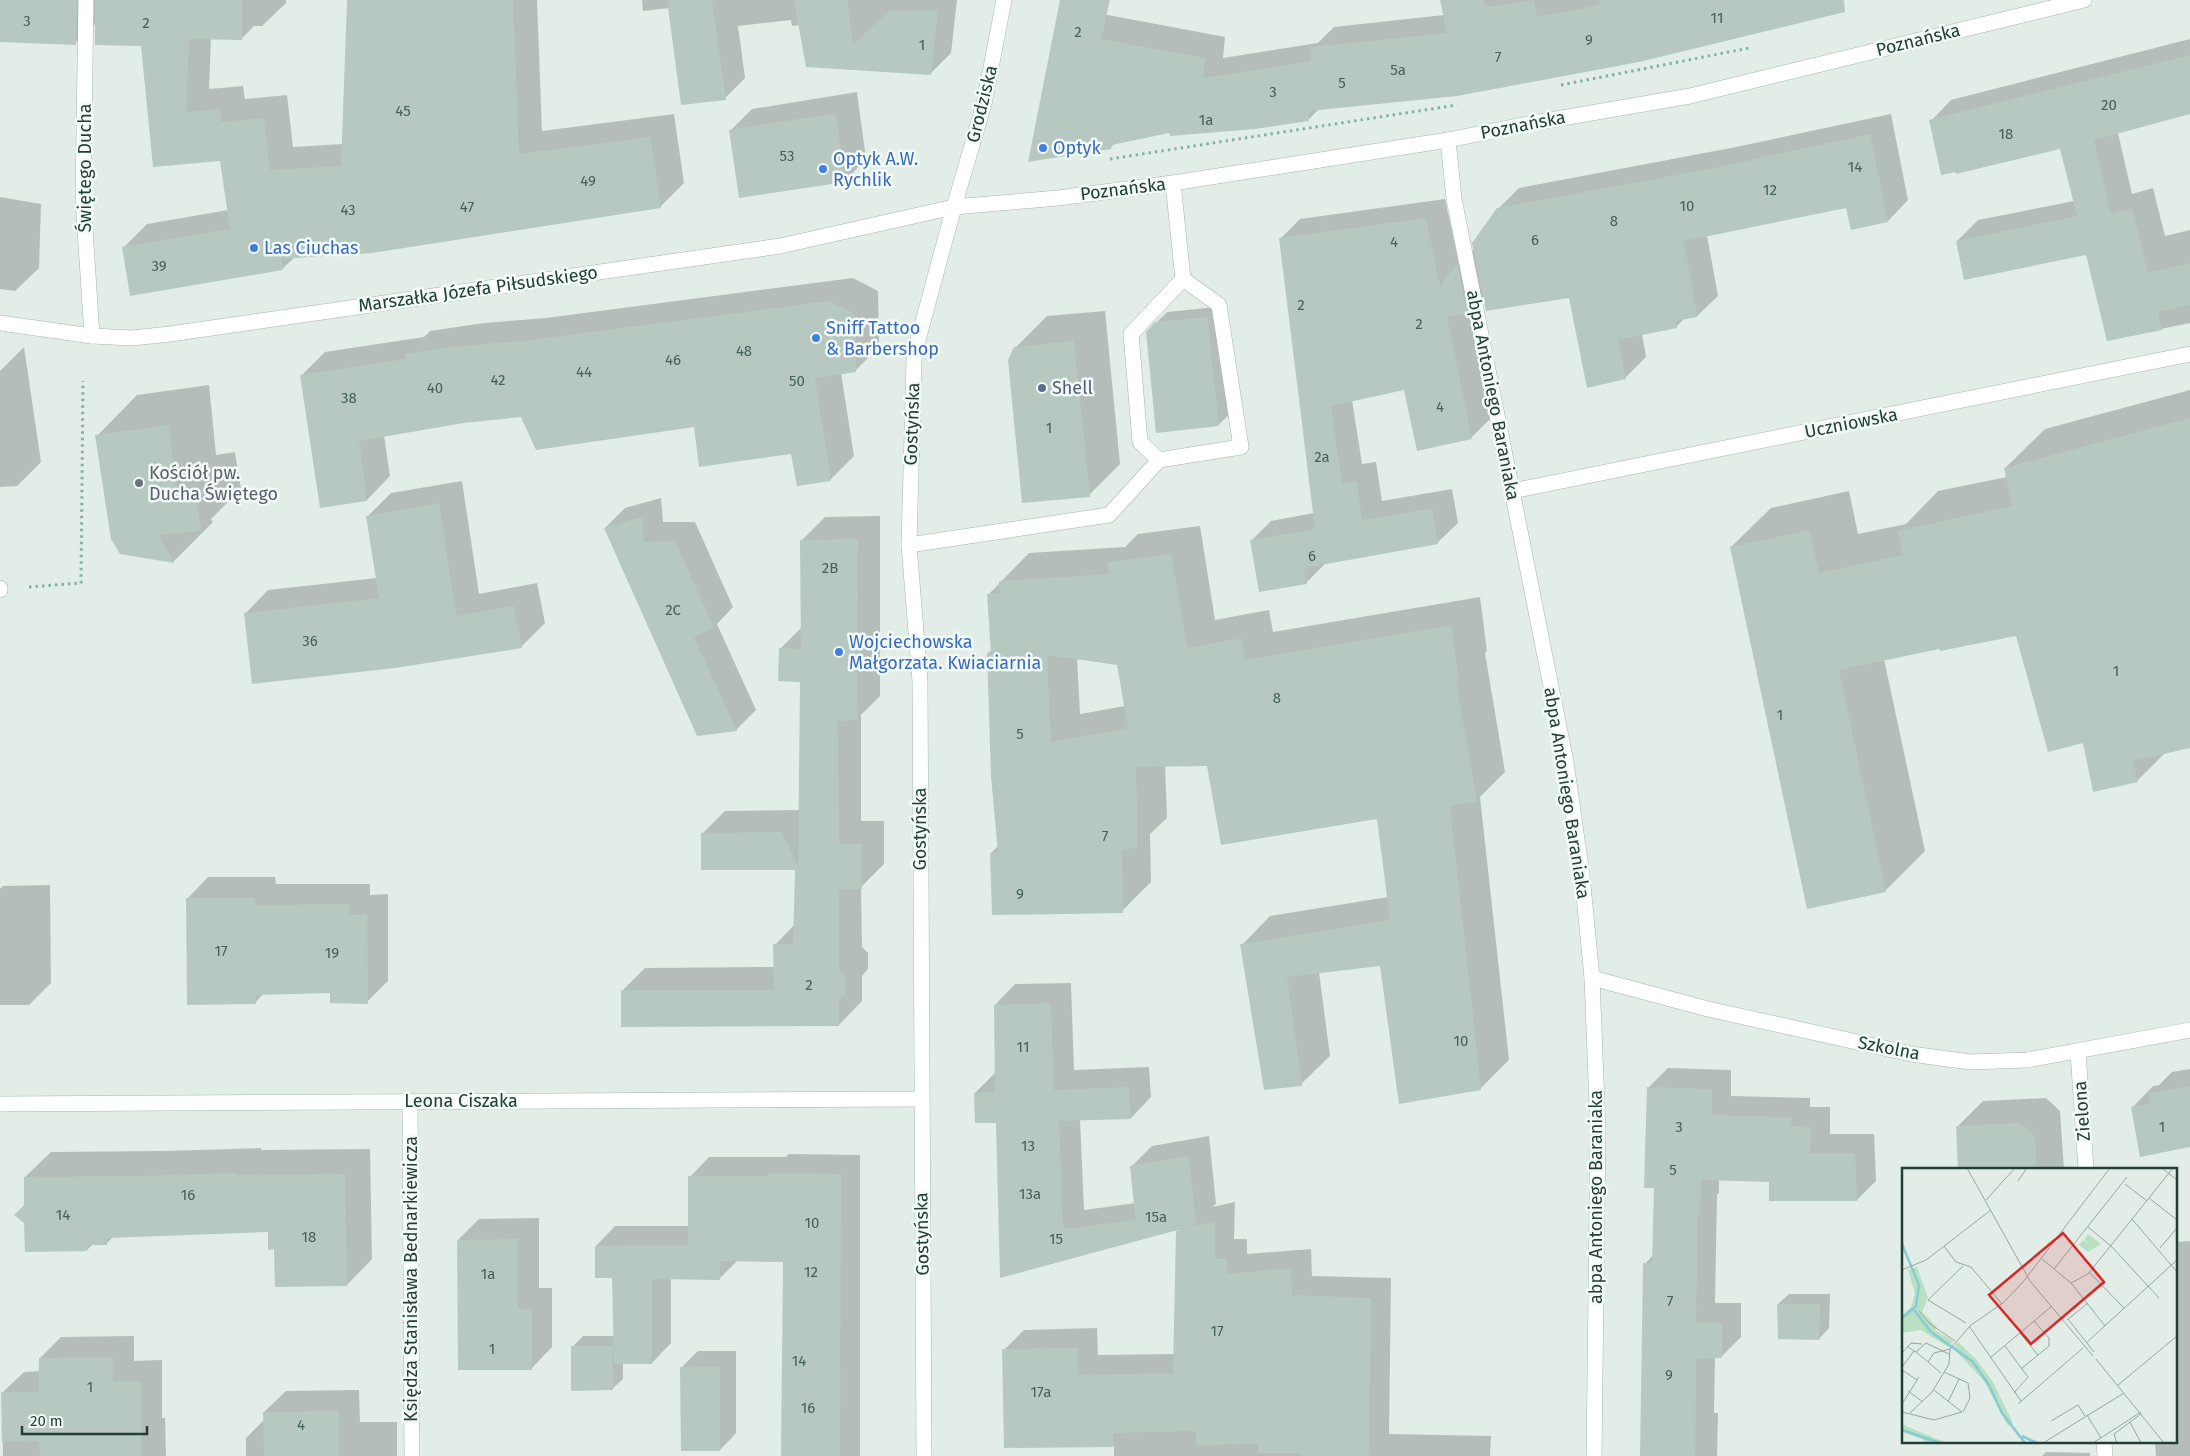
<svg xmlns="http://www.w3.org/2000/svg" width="2190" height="1456" viewBox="0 0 2190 1456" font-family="'Fira Sans',sans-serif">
<rect width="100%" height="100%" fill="#e2ede8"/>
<!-- shadow -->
<g fill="#0003" fill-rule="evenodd">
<polygon points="0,0 286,0 286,3 262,26 254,26 241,39 211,38 209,89 243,86 245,99 287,95 293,147 343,144 348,0 537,0 542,131 674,114 684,183 660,207 295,257 282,269 123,248 147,224 228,210 221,160 154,165 142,45 96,23 75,43 0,41"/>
<polygon points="642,0 957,0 951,53 931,73 800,25 792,26 791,20 738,26 745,78 725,98 670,8 643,11"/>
<polygon points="1441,0 1831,0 1319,109 1308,120 1170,131 1115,143 1111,147 1076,9 1225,37 1223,58 1318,43 1334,27 1444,15"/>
<polygon points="2190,39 2190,113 2118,133 2132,194 2153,188 2165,236 2190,230 2190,323 2108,340 2087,253 1957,241 1978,220 2074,201 2061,147 1931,121 1951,100"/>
<polygon points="857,92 866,159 845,181 731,130 752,109"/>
<polygon points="1891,114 1908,200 1888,221 1847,207 1707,235 1718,296 1697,316 1685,318 1676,327 1642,334 1646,357 1625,378 1570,296 1484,296 1469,311 1491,418 1471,438 1405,389 1352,400 1362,464 1376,462 1382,501 1452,489 1458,523 1438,542 1327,562 1306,583 1251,541 1271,521 1314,513 1281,238 1300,219 1445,199 1459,264 1475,248 1498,209 1519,188 1736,147"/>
<polygon points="0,197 41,204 39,268 15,291 0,289"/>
<polygon points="853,278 878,291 879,347 855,371 841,373 854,456 830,480 792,453 695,426 522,415 464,422 384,435 390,476 367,500 321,507 301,376 325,352 424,337 430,331 484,323 546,318"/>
<polygon points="1217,307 1229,415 1218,425 1147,332 1167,312"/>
<polygon points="1105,311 1120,464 1089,495 1015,348 1047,316"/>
<polygon points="24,347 41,462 17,486 0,487 0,371"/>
<polygon points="209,385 216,455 235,452 241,489 211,519 213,522 173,562 97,436 137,395"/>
<polygon points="2190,390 2190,747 2166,752 2137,781 2084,742 2017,634 1884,659 1925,851 1885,891 1731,547 1771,508 1849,491 1858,534 1906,524 1938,491 2007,477 2005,468 2045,429"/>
<polygon points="462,481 479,594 537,583 545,623 522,646 245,614 268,590 377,578 367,517 391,493"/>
<polygon points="661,498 663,522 695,522 733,607 717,624 756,710 736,730 605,528 625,508"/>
<polygon points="880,516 880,696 861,715 861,821 884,821 884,864 861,887 862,947 868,953 868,969 862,976 862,1001 839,1025 622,991 645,968 775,967 775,945 795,924 796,869 702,834 725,811 800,810 801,681 780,649 802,627 802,540 825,517"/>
<path d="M 1200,526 L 1215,620 L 1269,610 L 1273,632 L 1480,597 L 1487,651 L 1485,653 L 1505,772 L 1480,797 L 1509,1060 L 1480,1089 L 1381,964 L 1319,972 L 1330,1056 L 1301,1084 L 1242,945 L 1270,916 L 1388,897 L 1378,817 L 1208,765 L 1165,765 L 1167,818 L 1150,834 L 1151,882 L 1122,911 L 991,853 L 998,846 L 988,653 L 992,650 L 989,594 L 1029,553 L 1125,547 L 1138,534 ZM 1077,658 L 1118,664 L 1125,706 L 1080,714 Z"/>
<polygon points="208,877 275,877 276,884 370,884 370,895 388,894 388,981 367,1002 331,991 264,993 255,1003 187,899"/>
<polygon points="50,885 51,983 29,1005 0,1005 0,889 3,886"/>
<polygon points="1071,983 1074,1070 1149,1067 1151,1097 1131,1118 1080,1119 1084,1210 1136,1203 1132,1166 1152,1146 1209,1136 1216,1204 1212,1207 1235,1202 1234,1239 1247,1239 1247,1254 1311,1249 1312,1276 1391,1278 1389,1434 1491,1436 1490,1456 1114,1456 1114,1446 1005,1447 1004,1350 1024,1330 1097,1328 1098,1355 1175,1354 1177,1232 1180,1229 1002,1276 997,1121 975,1093 996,1072 995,1005 1015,984"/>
<polygon points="1668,1068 1731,1070 1731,1096 1810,1098 1810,1107 1830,1107 1830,1134 1874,1134 1876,1181 1857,1200 1770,1180 1719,1179 1719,1193 1717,1195 1715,1303 1741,1303 1741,1337 1721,1357 1715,1357 1714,1413 1718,1413 1717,1456 1641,1456 1645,1264 1654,1254 1655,1187 1648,1088"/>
<polygon points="2190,1069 2190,1146 2132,1108 2153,1086 2159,1085 2172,1072"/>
<polygon points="2046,1098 2060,1111 2064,1170 1960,1170 1957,1127 1983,1101"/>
<polygon points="261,1148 261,1150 370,1149 372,1259 347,1285 276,1248 269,1231 113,1237 107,1243 93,1244 87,1250 26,1205 25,1177 51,1152 164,1151"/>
<polygon points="789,1154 860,1155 860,1456 782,1456 784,1261 738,1260 719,1279 671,1278 671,1343 652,1363 623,1363 623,1379 612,1389 572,1347 583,1336 614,1336 613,1277 596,1246 615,1226 690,1226 690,1177 709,1157 786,1157"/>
<polygon points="539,1218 539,1288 552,1288 552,1347 531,1369 458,1240 479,1219"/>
<polygon points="2190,1241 2190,1456 2156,1456 2155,1442 2176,1442 2176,1242"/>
<polygon points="1789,1294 1830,1294 1829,1328 1819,1339 1778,1304"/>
<polygon points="134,1336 134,1361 162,1360 162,1418 165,1418 166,1456 3,1456 2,1393 24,1372 40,1371 40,1358 61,1337"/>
<polygon points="698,1351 736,1351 736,1433 720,1450 681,1368"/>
<polygon points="359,1390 360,1422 397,1422 397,1456 246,1456 246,1438 264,1420 264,1412 286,1391"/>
<polygon points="2046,1452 2090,1453 2090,1456 2042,1456"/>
</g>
<!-- building -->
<g fill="#b7c8c1" fill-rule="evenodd">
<polygon points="0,0 77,0 76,45 0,42"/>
<polygon points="95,0 242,0 242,40 189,39 186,112 220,109 221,122 264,118 270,170 341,166 347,0 513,0 519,154 650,137 661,208 372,253 281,259 283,270 130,296 122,247 230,229 220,161 153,167 141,46 95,45"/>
<polygon points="667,0 712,0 726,100 681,105"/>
<polygon points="794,0 847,0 853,44 890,11 938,10 931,75 806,67"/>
<polygon points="1060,0 1110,0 1101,39 1205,58 1203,78 1311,61 1311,47 1447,33 1440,0 1484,0 1486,7 1534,0 1537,17 1600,5 1599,0 1844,0 1845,12 1639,62 1457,96 1309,111 1309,121 1255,129 1170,136 1169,133 1112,145 1111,149 1028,162"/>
<polygon points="2190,55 2190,114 2094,140 2111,214 2132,208 2148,273 2190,263 2190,305 2158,312 2162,330 2107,341 2086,255 1964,280 1956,241 2077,216 2060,149 1956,174 1955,172 1941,175 1929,120"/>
<polygon points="836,113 845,182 739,198 729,130"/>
<polygon points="1870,134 1888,222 1851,230 1846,208 1684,241 1697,317 1676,321 1677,328 1618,340 1626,379 1587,388 1569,298 1486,311 1472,243 1497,208 1714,168"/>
<polygon points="1426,218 1440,287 1457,263 1467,314 1447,317 1472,439 1417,451 1404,390 1331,406 1342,483 1357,481 1362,520 1432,508 1438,544 1304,568 1307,584 1259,592 1250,540 1315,529 1279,238"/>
<polygon points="829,301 855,314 856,372 815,378 831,481 797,486 791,454 699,467 694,427 536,450 521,417 464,423 359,441 367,501 320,508 300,375 406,359 405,354 459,346 522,341"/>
<polygon points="1207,317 1219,426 1156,433 1146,332 1155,322"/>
<polygon points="1074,341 1090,497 1022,503 1008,360 1014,347"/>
<polygon points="2190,418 2190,748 2133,761 2138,782 2093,792 2083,743 2048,752 2016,636 1940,651 1939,649 1839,670 1886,892 1807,909 1730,547 1809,530 1819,573 1903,555 1897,531 2012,506 2004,468"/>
<polygon points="169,425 176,494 195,491 201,531 158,535 174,563 120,554 111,539 95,435"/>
<polygon points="439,503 456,616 514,606 522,648 395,668 252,684 244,613 379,598 366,516"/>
<polygon points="642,517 644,542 675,541 714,628 694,637 737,731 697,736 604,528"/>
<polygon points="858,539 857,720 838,721 839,844 861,844 862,889 839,889 839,970 845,976 845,994 839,1000 839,1026 621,1027 621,990 774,990 773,944 793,944 795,870 701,870 701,833 782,832 798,867 800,682 778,681 779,648 801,649 800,540"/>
<path d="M 1171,554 L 1187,648 L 1241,638 L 1245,660 L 1451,625 L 1459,681 L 1456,682 L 1477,802 L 1450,806 L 1481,1090 L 1399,1104 L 1380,966 L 1287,977 L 1302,1086 L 1264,1090 L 1240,944 L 1390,920 L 1377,819 L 1221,845 L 1207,766 L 1136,767 L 1138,848 L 1122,849 L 1123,913 L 992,915 L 990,853 L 998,853 L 991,777 L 987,653 L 991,653 L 987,594 L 1000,593 L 999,581 L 1109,574 L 1108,562 ZM 1047,655 L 1117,665 L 1128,728 L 1051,742 Z"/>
<polygon points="186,898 255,898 255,905 349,904 349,915 367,915 368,1004 330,1003 330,993 256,995 256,1004 187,1005"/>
<polygon points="1051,1003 1054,1090 1129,1087 1131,1119 1059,1121 1063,1229 1135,1220 1136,1224 1130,1166 1189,1156 1196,1225 1000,1278 996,1123 975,1123 974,1093 995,1092 994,1005"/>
<polygon points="2190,1086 2190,1147 2140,1157 2131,1107 2151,1104 2149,1093"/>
<polygon points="1647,1087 1712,1089 1712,1115 1791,1117 1791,1126 1811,1127 1810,1153 1855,1153 1857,1201 1769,1201 1769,1182 1701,1180 1700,1214 1698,1214 1696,1322 1722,1323 1722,1358 1696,1359 1695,1456 1640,1456 1643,1263 1652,1263 1654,1188 1644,1188"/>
<polygon points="2020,1123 2035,1136 2037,1170 1958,1170 1956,1126"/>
<polygon points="236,1173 236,1175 345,1174 347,1286 275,1287 274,1249 268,1250 268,1232 107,1238 107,1245 87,1245 87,1251 25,1252 24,1223 14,1215 24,1205 24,1177 138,1176"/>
<polygon points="768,1173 841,1174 840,1456 781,1456 783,1262 720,1261 720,1280 652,1279 652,1364 614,1364 612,1278 595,1278 595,1246 688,1245 688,1176 768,1176"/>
<polygon points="1215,1221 1215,1259 1227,1259 1227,1274 1291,1268 1292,1295 1371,1298 1369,1456 1301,1456 1301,1453 1258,1453 1258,1444 1196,1445 1196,1431 1113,1433 1113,1447 1004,1448 1002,1349 1077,1348 1078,1375 1173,1373 1176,1231"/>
<polygon points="518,1239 518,1309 532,1309 532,1370 458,1370 457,1240"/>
<polygon points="1777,1304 1820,1304 1819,1340 1778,1339"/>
<polygon points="571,1346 613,1346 613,1390 571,1391"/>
<polygon points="113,1357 113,1381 141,1381 141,1456 40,1456 39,1441 2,1442 1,1392 38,1392 39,1358"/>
<polygon points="680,1367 720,1367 720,1451 681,1451"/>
<polygon points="339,1411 339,1456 264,1456 263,1412"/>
</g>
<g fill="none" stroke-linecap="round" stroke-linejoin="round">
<!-- service casing -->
<g stroke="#a4b5af" stroke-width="16">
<g id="service">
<polyline points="1159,460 1140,442 1131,334 1183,279"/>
<polyline points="909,545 1109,515 1159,460 1241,447 1219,305 1183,279 1173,183"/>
<polyline points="0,590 0,588"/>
</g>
</g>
<!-- minor casing -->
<g stroke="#a4b5af" stroke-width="16">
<g id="minor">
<polyline points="86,0 83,198 92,336"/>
<polyline points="1448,140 1454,199 1566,762 1582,875 1592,978 1598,1130 1594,1456"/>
<polyline points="0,323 92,336 132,338 170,334 780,246 954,207"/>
<polyline points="1512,491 2190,354"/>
<polyline points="1592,978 1708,1009 1911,1054 1970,1062 2027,1060 2190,1030"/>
<polyline points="2078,1052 2086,1170"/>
<polyline points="410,1101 412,1456"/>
<polyline points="0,1104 921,1099"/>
<polyline points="2104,1442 2105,1456"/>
</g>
</g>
<!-- tertiary casing -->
<g stroke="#a4b5af" stroke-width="16">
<polyline id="tertiary" points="954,207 1058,198 1173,183 1448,140 1533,123 1690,96 2084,0"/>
</g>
<!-- secondary casing -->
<g stroke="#9fbab0" stroke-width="16">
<polyline id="secondary" points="924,1456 920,681 909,545 914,361 915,351 954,207 984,104 1004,0"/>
</g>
<!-- path -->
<g stroke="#80b3a1" stroke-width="3" stroke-dasharray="2.5 4" stroke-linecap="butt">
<polyline points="1561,85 1749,48"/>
<polyline points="1110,159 1457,105"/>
<polyline points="29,587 81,583 83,381"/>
</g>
<!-- service -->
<use href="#service" stroke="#fff" stroke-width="15"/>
<!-- minor -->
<use href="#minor" stroke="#fff" stroke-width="15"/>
<!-- tertiary -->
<use href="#tertiary" stroke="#fff" stroke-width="15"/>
<!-- secondary -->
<use href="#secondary" stroke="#fff" stroke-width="15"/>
</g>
<!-- markers -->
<g fill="#3f7fe0" stroke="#f3f9f6" stroke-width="2">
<circle cx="1043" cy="148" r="5"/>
<circle cx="823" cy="169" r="5"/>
<circle cx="254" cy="248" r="5"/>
<circle cx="816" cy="338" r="5"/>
<circle cx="839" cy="652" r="5"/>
</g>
<circle fill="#5c6f8a" stroke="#f3f9f6" stroke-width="2" cx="1042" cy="388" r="5"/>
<circle fill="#6b7280" stroke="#f3f9f6" stroke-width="2" cx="139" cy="483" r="5"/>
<g text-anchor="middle" stroke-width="5" stroke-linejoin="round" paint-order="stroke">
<!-- number labels -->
<g font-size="15" fill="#466159">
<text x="1717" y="23">11</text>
<text x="27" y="26">3</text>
<text x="146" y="28">2</text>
<text x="1078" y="37">2</text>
<text x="1589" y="45">9</text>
<text x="922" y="50">1</text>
<text x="1498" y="62">7</text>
<text x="1398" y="75">5a</text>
<text x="1342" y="88">5</text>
<text x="1273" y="97">3</text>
<text x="2109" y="110">20</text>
<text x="403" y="116">45</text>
<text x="1206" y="125">1a</text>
<text x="2006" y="139">18</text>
<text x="787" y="161">53</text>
<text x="1855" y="172">14</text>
<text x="588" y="186">49</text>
<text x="1770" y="195">12</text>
<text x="1687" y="211">10</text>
<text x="467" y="212">47</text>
<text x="348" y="215">43</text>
<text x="1614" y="226">8</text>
<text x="1535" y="245">6</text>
<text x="1394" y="247">4</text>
<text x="159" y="271">39</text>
<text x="1301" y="310">2</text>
<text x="1419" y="329">2</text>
<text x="744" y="356">48</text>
<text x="673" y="365">46</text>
<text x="584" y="377">44</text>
<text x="498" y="385">42</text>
<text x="797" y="386">50</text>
<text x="435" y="393">40</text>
<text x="349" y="403">38</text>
<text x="1440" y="412">4</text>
<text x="1049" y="433">1</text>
<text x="1322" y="462">2a</text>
<text x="1312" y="561">6</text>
<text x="830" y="573">2B</text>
<text x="673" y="615">2C</text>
<text x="310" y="646">36</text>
<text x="2116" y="676">1</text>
<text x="1277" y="703">8</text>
<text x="1780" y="720">1</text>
<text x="1020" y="739">5</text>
<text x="1105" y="841">7</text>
<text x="1020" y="899">9</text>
<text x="221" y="956">17</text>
<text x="332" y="958">19</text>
<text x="809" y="990">2</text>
<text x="1461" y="1046">10</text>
<text x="1023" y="1052">11</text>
<text x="1679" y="1132">3</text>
<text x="2162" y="1132">1</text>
<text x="1028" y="1151">13</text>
<text x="1673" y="1175">5</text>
<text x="1030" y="1199">13a</text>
<text x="188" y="1200">16</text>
<text x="63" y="1220">14</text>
<text x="1156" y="1222">15a</text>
<text x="812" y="1228">10</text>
<text x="309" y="1242">18</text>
<text x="1056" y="1244">15</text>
<text x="811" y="1277">12</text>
<text x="488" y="1279">1a</text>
<text x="1670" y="1306">7</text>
<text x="1217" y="1336">17</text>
<text x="492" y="1354">1</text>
<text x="799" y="1366">14</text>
<text x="1669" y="1380">9</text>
<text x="90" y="1392">1</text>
<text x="1041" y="1397">17a</text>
<text x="808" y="1413">16</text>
<text x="301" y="1430">4</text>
</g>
<!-- street labels -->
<g font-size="18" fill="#213f36" stroke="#f3f9f6">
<text transform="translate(1918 40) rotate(-14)" y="6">Poznańska</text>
<text transform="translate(982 104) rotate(-76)" y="6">Grodziska</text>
<text transform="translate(1523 125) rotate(-11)" y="6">Poznańska</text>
<text transform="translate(85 168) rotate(-90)" y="6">Świętego Ducha</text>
<text transform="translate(1123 189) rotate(-7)" y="6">Poznańska</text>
<text transform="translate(478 289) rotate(-8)" y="6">Marszałka Józefa Piłsudskiego</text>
<text transform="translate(1493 395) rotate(79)" y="6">abpa Antoniego Baraniaka</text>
<text transform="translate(1851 423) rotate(-11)" y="6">Uczniowska</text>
<text transform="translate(912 424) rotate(-88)" y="6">Gostyńska</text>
<text transform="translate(1567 793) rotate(81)" y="6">abpa Antoniego Baraniaka</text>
<text transform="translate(920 829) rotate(-90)" y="6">Gostyńska</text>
<text transform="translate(1889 1048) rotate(11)" y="6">Szkolna</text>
<text x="461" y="1107">Leona Ciszaka</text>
<text transform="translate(2082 1111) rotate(-94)" y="6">Zielona</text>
<text transform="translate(1596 1197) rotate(-90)" y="6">abpa Antoniego Baraniaka</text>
<text transform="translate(922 1234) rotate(-91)" y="6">Gostyńska</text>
<text transform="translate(411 1279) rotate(-90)" y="6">Księdza Stanisława Bednarkiewicza</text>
</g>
<!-- shop labels -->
<g font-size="18" fill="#366cbe" stroke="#f3f9f6" text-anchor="start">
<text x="1053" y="154">Optyk</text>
<text x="833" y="165">Optyk A.W.<tspan x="833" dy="21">Rychlik</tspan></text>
<text x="264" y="254">Las Ciuchas</text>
<text x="826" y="334">Sniff Tattoo<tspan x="826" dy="21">&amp; Barbershop</tspan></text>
<text x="849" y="648">Wojciechowska<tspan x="849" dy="21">Małgorzata. Kwiaciarnia</tspan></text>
</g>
<!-- service labels -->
<g font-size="18" fill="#4e5e75" stroke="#f3f9f6" text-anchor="start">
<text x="1052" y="394">Shell</text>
</g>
<!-- worship labels -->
<g font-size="18" fill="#5b616d" stroke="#f3f9f6" text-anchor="start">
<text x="149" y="479">Kościół pw.<tspan x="149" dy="21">Ducha Świętego</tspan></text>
</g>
</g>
<!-- overview -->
<g transform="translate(1902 1168)">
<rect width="275" height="275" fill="#e2ede8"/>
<path d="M 186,66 L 199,76 L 186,84 L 177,77 L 181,72 L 186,75 L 182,71 ZM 15,99 L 26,130 L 20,144 L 35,159 L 33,162 L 51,173 L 46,179 L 19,162 L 0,165 L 0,147 L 9,139 L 13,126 L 6,102 ZM 56,174 L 74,191 L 91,214 L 111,255 L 106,258 L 82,213 L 51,180 ZM 0,256 L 13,262 L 46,275 L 21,275 L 22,272 L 0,264 Z" fill="#b9e0c3"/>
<path fill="none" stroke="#87ccd5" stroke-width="2.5" d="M 0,76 L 17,117 L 14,138 L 0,150M 12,142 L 29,164 L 71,194 L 87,217 L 100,245 L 123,275M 0,262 L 38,275M 120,268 L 135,275"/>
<path fill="none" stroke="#95a7a1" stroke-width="1" d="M 65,0 L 128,113 L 191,188M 260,0 L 275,12M 116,13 L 125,0M 223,16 L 245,33M 247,30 L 275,52M 84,32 L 113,0M 230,51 L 275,104M 186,59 L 209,78 L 257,130M 42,78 L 54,94 L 69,99 L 100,136M 258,80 L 275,60M 140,91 L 169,115 L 203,158M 61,98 L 26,132 L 64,155M 152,101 L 225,9M 0,102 L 24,92 L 89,42M 187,104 L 222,140M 169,115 L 186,106 L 271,0M 17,143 L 28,156 L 53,173M 166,151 L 192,184M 165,152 L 186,135M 67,158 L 119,233M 118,165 L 136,187M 184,175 L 275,92M 103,178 L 126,209 L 112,225M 6,179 L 14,184 L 24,175 L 47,186M 48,181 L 69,157 L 101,135 L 121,114 L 208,0M 14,184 L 26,194M 0,185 L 9,175 L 20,176M 88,190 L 150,138M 194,191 L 262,275M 0,199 L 12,183M 119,201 L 147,178 L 147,170 L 132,153M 0,202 L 15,212M 42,204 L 66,215 L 68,230 L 61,244M 39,205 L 26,194 L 32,185 L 48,181M 216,217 L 275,168M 32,222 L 60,244M 6,223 L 21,234M 46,234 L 57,211M 0,236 L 17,209M 116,236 L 181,180M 0,244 L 32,252 L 60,244M 8,245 L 30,224 L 47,196 L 48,181M 185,247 L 199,270M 149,253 L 176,237 L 183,248M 228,254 L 239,275M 141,275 L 222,225M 191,275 L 239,244M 215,275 L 212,266 L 239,246"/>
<path fill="#d62828" fill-opacity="0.15" stroke="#d62828" stroke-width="2.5" d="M 161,65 L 202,114 L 129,176 L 87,127 Z"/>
<rect width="275" height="275" fill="none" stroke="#213f36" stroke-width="2.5"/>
</g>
<!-- scale -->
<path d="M22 1426v8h125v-8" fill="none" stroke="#213f36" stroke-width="2.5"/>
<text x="30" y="1426" font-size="15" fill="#213f36" stroke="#f3f9f6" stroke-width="4" paint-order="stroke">20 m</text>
</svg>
